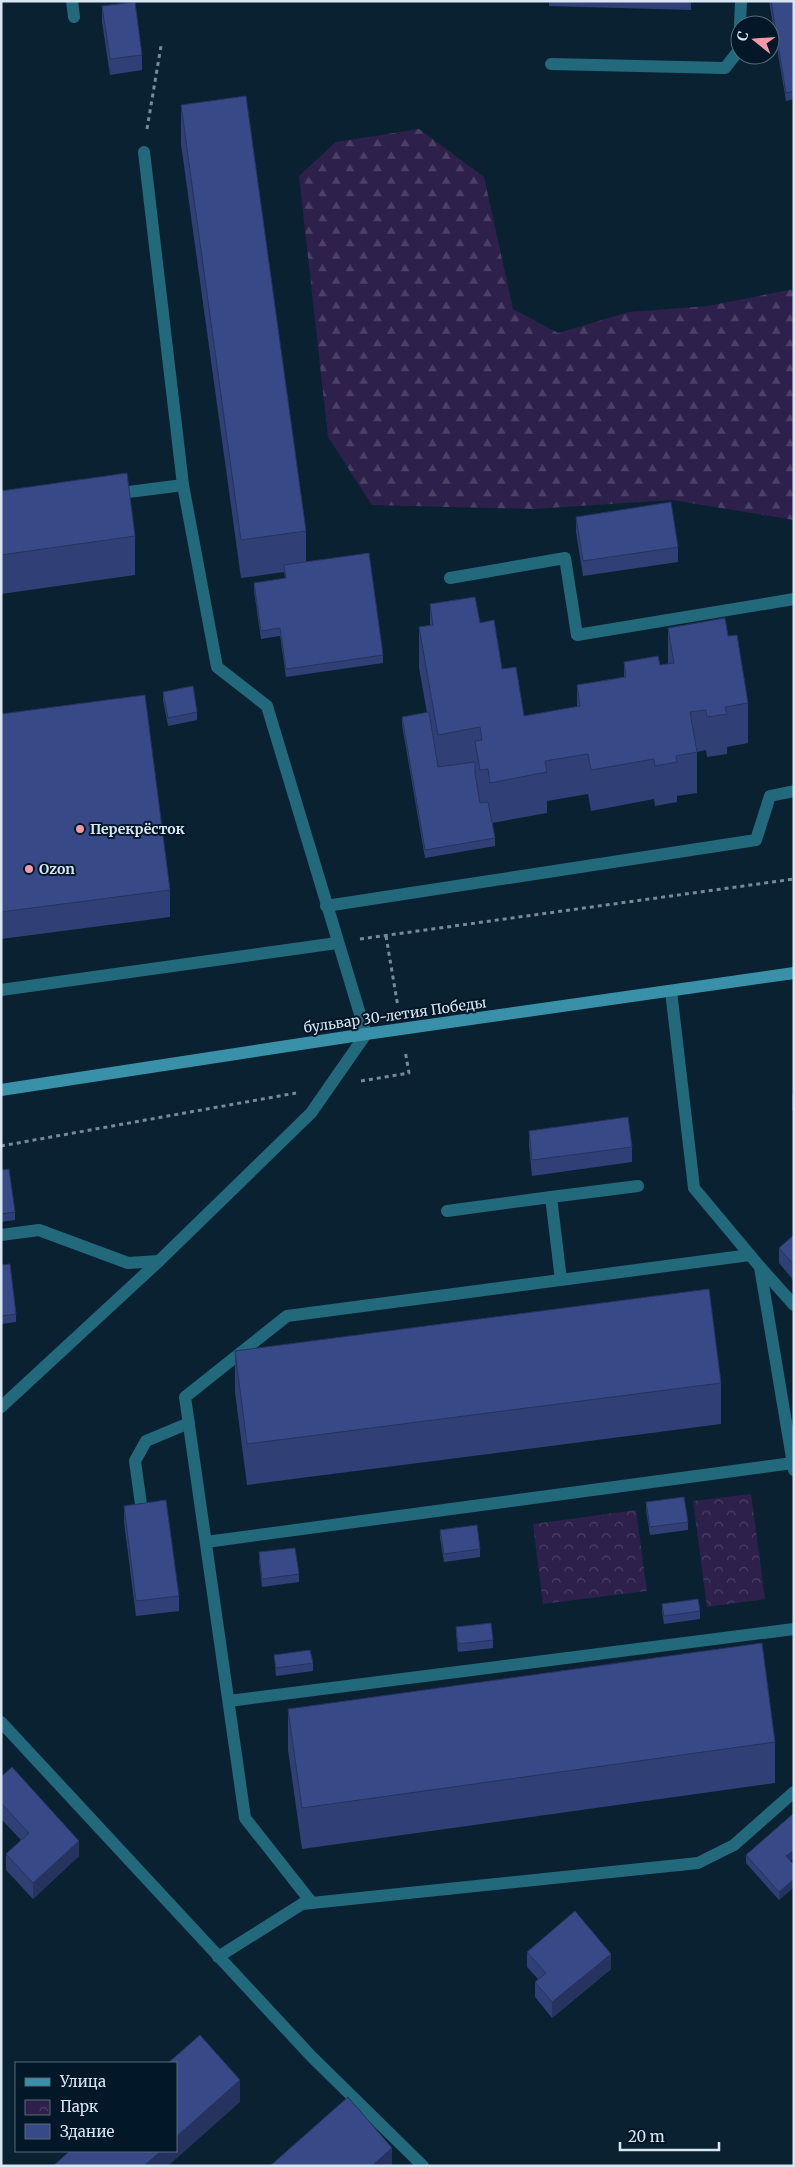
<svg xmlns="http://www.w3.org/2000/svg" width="795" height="2167" viewBox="0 0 795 2167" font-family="Merriweather,serif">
<defs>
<pattern id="forest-firs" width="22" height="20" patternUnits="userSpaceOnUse" patternTransform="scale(1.25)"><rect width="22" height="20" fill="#2d204b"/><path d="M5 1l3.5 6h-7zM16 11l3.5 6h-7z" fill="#4b4065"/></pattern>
<pattern id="park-crowns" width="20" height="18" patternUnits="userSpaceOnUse" patternTransform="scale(1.25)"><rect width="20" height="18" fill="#2d204b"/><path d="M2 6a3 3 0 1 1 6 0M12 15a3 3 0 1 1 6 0" fill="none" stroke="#4b4065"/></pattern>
</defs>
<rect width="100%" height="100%" fill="#0a2132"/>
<!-- forest -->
<polygon fill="url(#forest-firs)" points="419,129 484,177 513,309 558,333 629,312 708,306 794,289 794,520 672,500 533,509 372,505 328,437 299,176 336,142"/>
<!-- park -->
<g fill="url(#park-crowns)">
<polygon points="751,1494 765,1599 707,1607 693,1501"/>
<polygon points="636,1510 647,1591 543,1604 533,1524"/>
</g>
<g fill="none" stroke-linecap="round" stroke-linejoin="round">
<!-- path -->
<g stroke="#788a98" stroke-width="3" stroke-dasharray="4 4" stroke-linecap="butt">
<polyline points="147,129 161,46"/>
<polyline points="386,936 398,1007"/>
<polyline points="360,939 794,879"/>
<polyline points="361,1081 409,1073 405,1050"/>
<polyline points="1,1146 296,1093"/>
</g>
<!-- lane -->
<g stroke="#23697c" stroke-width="12">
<polyline points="72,1 74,17"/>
<polyline points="740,25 741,1"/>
<polyline points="551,64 725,68 740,49 740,31"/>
<polyline points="144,152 183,485 217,667 267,706 366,1034"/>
<polyline points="113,494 183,485"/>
<polyline points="450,578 565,558 577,635 794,599"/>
<polyline points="326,906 756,840 770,796 794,791"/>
<polyline points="1,990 337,943"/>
<polyline points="671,991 694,1188 760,1267 794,1470"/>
<polyline points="551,1197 638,1186"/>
<polyline points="447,1211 551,1197 561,1280"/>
<polyline points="1,1235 39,1230 128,1263 159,1261"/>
<polyline points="760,1267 794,1305"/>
<polyline points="143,1519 135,1461 146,1441 189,1423"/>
<polyline points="206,1542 793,1463"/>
<polyline points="229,1701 794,1629"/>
<polyline points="1,1722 311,2056 423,2166"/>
<polyline points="312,1903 245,1818 185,1397 287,1316 750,1255"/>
<polyline points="218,1957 302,1904 698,1863 734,1845 794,1792"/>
</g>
<!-- street -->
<polyline stroke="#23697c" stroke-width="12" points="1,1407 159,1261 311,1113 366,1034"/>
<!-- secondary -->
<polyline stroke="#3991a9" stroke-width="12" points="1,1090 366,1034 794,973"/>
</g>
<!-- wall -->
<g fill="#303f75">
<polygon points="549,1 691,1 691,10 549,6"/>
<polygon points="769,1 794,1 794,99 786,101"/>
<polygon points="102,6 142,55 142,70 110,75 102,22"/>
<polygon points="181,105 306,531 306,562 383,655 383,663 286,677 280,636 261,639 254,591 254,583 285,578 284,572 241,578 181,144"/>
<polygon points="1,491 135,536 135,575 1,594"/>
<polygon points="576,517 678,547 678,562 583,576 576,532"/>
<polygon points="430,604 480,623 524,716 577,707 577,685 624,677 624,662 660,665 668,664 668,628 728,636 748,703 748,743 727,747 727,754 707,757 706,750 697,752 697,793 677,796 677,802 655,806 654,799 591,811 588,794 547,801 547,813 492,823 495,838 495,846 425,858 402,725 402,717 427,713 419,668 419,627 430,625"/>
<polygon points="163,692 197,712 197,720 168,726 163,700"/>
<polygon points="1,714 170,890 170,917 1,939"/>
<polygon points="794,1092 794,1112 792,1110 792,1095"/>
<polygon points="529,1131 632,1147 632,1162 532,1176 529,1146"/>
<polygon points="1,1170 15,1212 15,1220 1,1222"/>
<polygon points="794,1235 794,1281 779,1263 779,1248"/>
<polygon points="1,1265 16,1314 16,1322 1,1324"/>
<polygon points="235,1351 721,1383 721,1424 247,1485 235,1392"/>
<polygon points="646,1502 688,1522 688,1530 650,1535 646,1510"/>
<polygon points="124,1506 179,1596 179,1611 136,1616 124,1522"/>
<polygon points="440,1530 480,1549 480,1557 444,1562 440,1538"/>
<polygon points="259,1552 299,1574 299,1582 262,1587 259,1560"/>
<polygon points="662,1604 700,1611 700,1619 664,1624 662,1612"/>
<polygon points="456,1627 493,1640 493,1648 458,1652 456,1635"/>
<polygon points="274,1655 313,1663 313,1671 276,1676"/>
<polygon points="288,1709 775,1742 775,1783 302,1849 288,1750"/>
<polygon points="1,1777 79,1856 33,1899 6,1870 6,1854 21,1840 1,1819"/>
<polygon points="794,1813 794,1858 790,1861 794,1865 794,1887 779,1900 746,1863 746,1855"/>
<polygon points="527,1952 611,1969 552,2018 535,1997 535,1982 538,1979 527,1967"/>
</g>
<!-- shaded-wall -->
<g fill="#27335f">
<polygon points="79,1841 79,1856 33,1899 33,1883"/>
<polygon points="794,1850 794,1858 786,1864 786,1856"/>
<polygon points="794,1879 794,1887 779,1900 779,1892"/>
<polygon points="611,1954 611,1969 552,2018 552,2002"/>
<polygon points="240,2080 240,2102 168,2166 144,2166 161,2151 176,2151 176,2137"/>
<polygon points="392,2148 392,2166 372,2166"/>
</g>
<!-- building -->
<g fill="#384988" stroke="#27335f">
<polygon points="771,1 794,1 794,91 786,93"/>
<polygon points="135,2 142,55 110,59 102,6"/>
<polygon points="246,96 306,531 241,540 181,105"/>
<polygon points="127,473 135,536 1,555 1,491"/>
<polygon points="671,502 678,547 583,561 576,517"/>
<polygon points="369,553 383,655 286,669 280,628 261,631 254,583 286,578 284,565"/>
<polygon points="475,597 480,623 494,620 502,669 516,667 524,716 580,706 577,685 626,677 624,662 658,656 660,665 674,663 668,628 725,618 728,636 737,635 748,703 725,707 727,714 707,717 706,710 690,712 697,752 676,756 677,762 655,766 654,759 591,770 588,754 545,761 547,772 490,783 488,769 480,770 475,741 482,740 480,727 438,735 419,627 433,625 430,604"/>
<polygon points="193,686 197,712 168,718 163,692"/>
<polygon points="145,695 170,890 1,912 1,714"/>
<polygon points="429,712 438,767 475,762 475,773 480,803 488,802 495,838 425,850 402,717"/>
<polygon points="628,1117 632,1147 532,1160 529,1131"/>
<polygon points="9,1169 15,1212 1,1214 1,1170"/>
<polygon points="794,1235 794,1265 779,1248"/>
<polygon points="10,1264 16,1314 1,1316 1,1265"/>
<polygon points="709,1289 721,1383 247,1444 235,1351"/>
<polygon points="684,1497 688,1522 650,1527 646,1502"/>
<polygon points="166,1500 179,1596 136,1601 124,1506"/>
<polygon points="477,1525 480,1549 444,1554 440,1530"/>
<polygon points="295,1548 299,1574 262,1579 259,1552"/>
<polygon points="698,1599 700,1611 664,1616 662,1604"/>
<polygon points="491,1623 493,1640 458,1644 456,1627"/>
<polygon points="762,1643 775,1742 302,1808 288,1709"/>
<polygon points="310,1650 313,1663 276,1668 274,1655"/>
<polygon points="12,1767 79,1841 33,1883 6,1854 29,1833 1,1803 1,1777"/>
<polygon points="794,1813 794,1850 786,1856 794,1865 794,1879 779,1892 746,1855"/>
<polygon points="575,1911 611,1954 552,2002 535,1982 546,1973 527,1952"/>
<polygon points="200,2035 240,2080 176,2137 176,2063 168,2063"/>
<polygon points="348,2097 392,2148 372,2166 270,2166"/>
<polygon points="70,2151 161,2151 144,2166 53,2166"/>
</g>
<!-- markers -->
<g fill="#f49aa6" stroke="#021728" stroke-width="2">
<circle cx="80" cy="829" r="5"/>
<circle cx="29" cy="869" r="5"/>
</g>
<g text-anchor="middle" stroke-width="4" stroke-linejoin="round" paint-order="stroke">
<!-- poi labels -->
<g font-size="14" font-weight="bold" fill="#d9e7f3" stroke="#021728" text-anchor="start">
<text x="90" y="834">Перекрёсток</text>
<text x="39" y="874">Ozon</text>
</g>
<!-- street labels -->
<g font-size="14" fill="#d9e7f3" stroke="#021728">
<text transform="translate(395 1015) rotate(-8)" y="5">бульвар 30-летия Победы</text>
</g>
</g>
<!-- border -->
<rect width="795" height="2167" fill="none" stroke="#d9e7f3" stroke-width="5"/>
<!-- legend -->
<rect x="15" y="2062" width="162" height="90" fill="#021728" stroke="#586a79"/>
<rect x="25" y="2078" width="25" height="8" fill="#3991a9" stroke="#586a79"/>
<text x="60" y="2087" font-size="15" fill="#d9e7f3">Улица</text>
<rect x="25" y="2100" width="25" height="15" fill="url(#park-crowns)" stroke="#586a79"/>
<text x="60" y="2112" font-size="15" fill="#d9e7f3">Парк</text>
<rect x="25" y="2124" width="25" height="15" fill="#384988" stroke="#586a79"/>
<text x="60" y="2137" font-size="15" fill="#d9e7f3">Здание</text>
<!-- north arrow -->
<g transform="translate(755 40) rotate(287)"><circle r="24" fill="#021728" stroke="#586a79"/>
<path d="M0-4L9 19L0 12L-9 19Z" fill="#f49aa6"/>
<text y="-8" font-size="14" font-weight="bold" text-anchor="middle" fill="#d9e7f3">С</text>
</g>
<!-- scale -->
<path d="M620 2142v8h99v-8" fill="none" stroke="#d9e7f3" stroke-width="2.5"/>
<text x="628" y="2142" font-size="15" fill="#d9e7f3" stroke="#021728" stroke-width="4" paint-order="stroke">20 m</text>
</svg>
